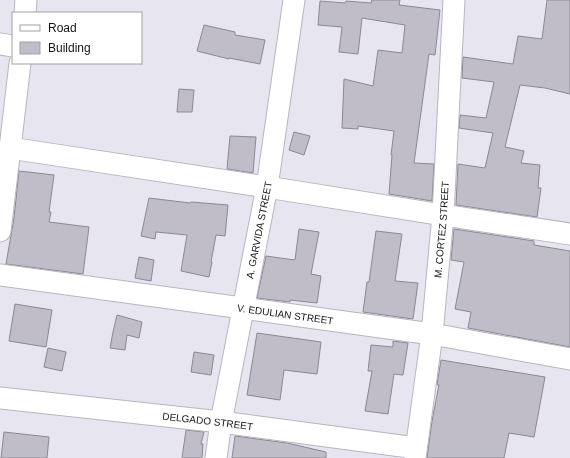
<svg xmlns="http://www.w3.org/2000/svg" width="570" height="458" viewBox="0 0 570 458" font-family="Arial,sans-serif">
<rect width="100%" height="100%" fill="#e7e5f0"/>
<!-- building -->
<g fill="#c0bdc8" stroke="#8b8893">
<polygon points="372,0 400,0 399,5 440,10 435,55 429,54 414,163 434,164 432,201 389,194 392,155 391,155 394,131 358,126 358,129 342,128 344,79 373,86 378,50 402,53 405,25 362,18 358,54 339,52 342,27 318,25 320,1 345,3 346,1 371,3"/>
<polygon points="547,0 570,0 570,94 545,88 520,85 505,147 524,151 521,163 540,165 538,188 541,188 537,217 456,205 458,164 485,168 493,133 459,128 460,115 486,118 494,82 462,78 463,57 513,64 518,36 542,39"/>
<polygon points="204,25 235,32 235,35 265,40 260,64 229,58 229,59 197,51"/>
<polygon points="179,89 194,90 192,112 177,112"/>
<polygon points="294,132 310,136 304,155 289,150"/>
<polygon points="230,136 256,137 253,173 227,169"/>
<polygon points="19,171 54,175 49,212 51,212 49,222 89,227 83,274 6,264 14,218"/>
<polygon points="149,198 190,203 191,202 228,205 225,236 216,235 211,262 212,262 209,277 181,271 187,235 156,232 155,239 141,236"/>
<polygon points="299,229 319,232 311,274 321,276 317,303 290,300 290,302 257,298 266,256 295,260"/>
<polygon points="454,229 534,241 534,245 570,251 570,347 468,328 471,312 455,309 464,262 451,260"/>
<polygon points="376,231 402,234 395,281 418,283 413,319 363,312 367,282 369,282"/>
<polygon points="139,257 154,260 151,281 135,278"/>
<polygon points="15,304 52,310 46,347 9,341"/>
<polygon points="117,315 142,322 139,338 127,335 125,350 110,348 113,332"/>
<polygon points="257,333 321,342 317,374 284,370 280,400 247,395"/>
<polygon points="393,341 408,343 403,375 394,374 388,414 365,411 372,371 368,371 371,345 393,347"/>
<polygon points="48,348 66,352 62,371 44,367"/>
<polygon points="194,352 214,355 211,375 191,372"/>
<polygon points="441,360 545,377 534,437 509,433 504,458 427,458 432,421 439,385 437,385"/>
<polygon points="186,430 204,432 201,444 203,444 202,458 182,458"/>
<polygon points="4,432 49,437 47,458 1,458"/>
<polygon points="235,436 287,443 326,452 326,458 232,458"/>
</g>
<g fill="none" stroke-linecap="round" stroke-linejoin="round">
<!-- minor casing -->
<g stroke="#b8b5c0" stroke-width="23">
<g id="minor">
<polyline points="25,13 26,0"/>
<polyline points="0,44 13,46"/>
<polyline points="10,148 267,187 443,215 570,234"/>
<polyline points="0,231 10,148 20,63"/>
<path id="s1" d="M 0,275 L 432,334 L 570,359"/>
<path id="s2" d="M 0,398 L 221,422 L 416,448"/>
<path id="s3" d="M 216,458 L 221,422 L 267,187 L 294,0"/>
<path id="s4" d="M 415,458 L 432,334 L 443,215 L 454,0"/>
</g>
</g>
<!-- minor -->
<use href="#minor" stroke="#fff" stroke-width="21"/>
</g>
<g text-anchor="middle" stroke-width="3" stroke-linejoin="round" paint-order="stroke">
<!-- street labels -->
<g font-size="10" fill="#141417" stroke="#fff">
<text dy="4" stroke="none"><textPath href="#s3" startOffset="232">A. GARVIDA STREET</textPath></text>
<text dy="4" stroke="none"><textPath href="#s4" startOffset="230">M. CORTEZ STREET</textPath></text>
<text dy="4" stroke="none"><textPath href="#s1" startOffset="288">V. EDULIAN STREET</textPath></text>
<text dy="4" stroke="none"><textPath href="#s2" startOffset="209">DELGADO STREET</textPath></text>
</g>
</g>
<!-- legend -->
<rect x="12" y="12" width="130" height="52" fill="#ffffff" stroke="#a1a1a2"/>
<rect x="20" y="25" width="20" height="6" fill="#ffffff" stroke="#a1a1a2"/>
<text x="48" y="32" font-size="12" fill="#141417">Road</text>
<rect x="20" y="42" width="20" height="12" fill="#c0bdc8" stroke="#a1a1a2"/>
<text x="48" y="52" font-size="12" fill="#141417">Building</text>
</svg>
